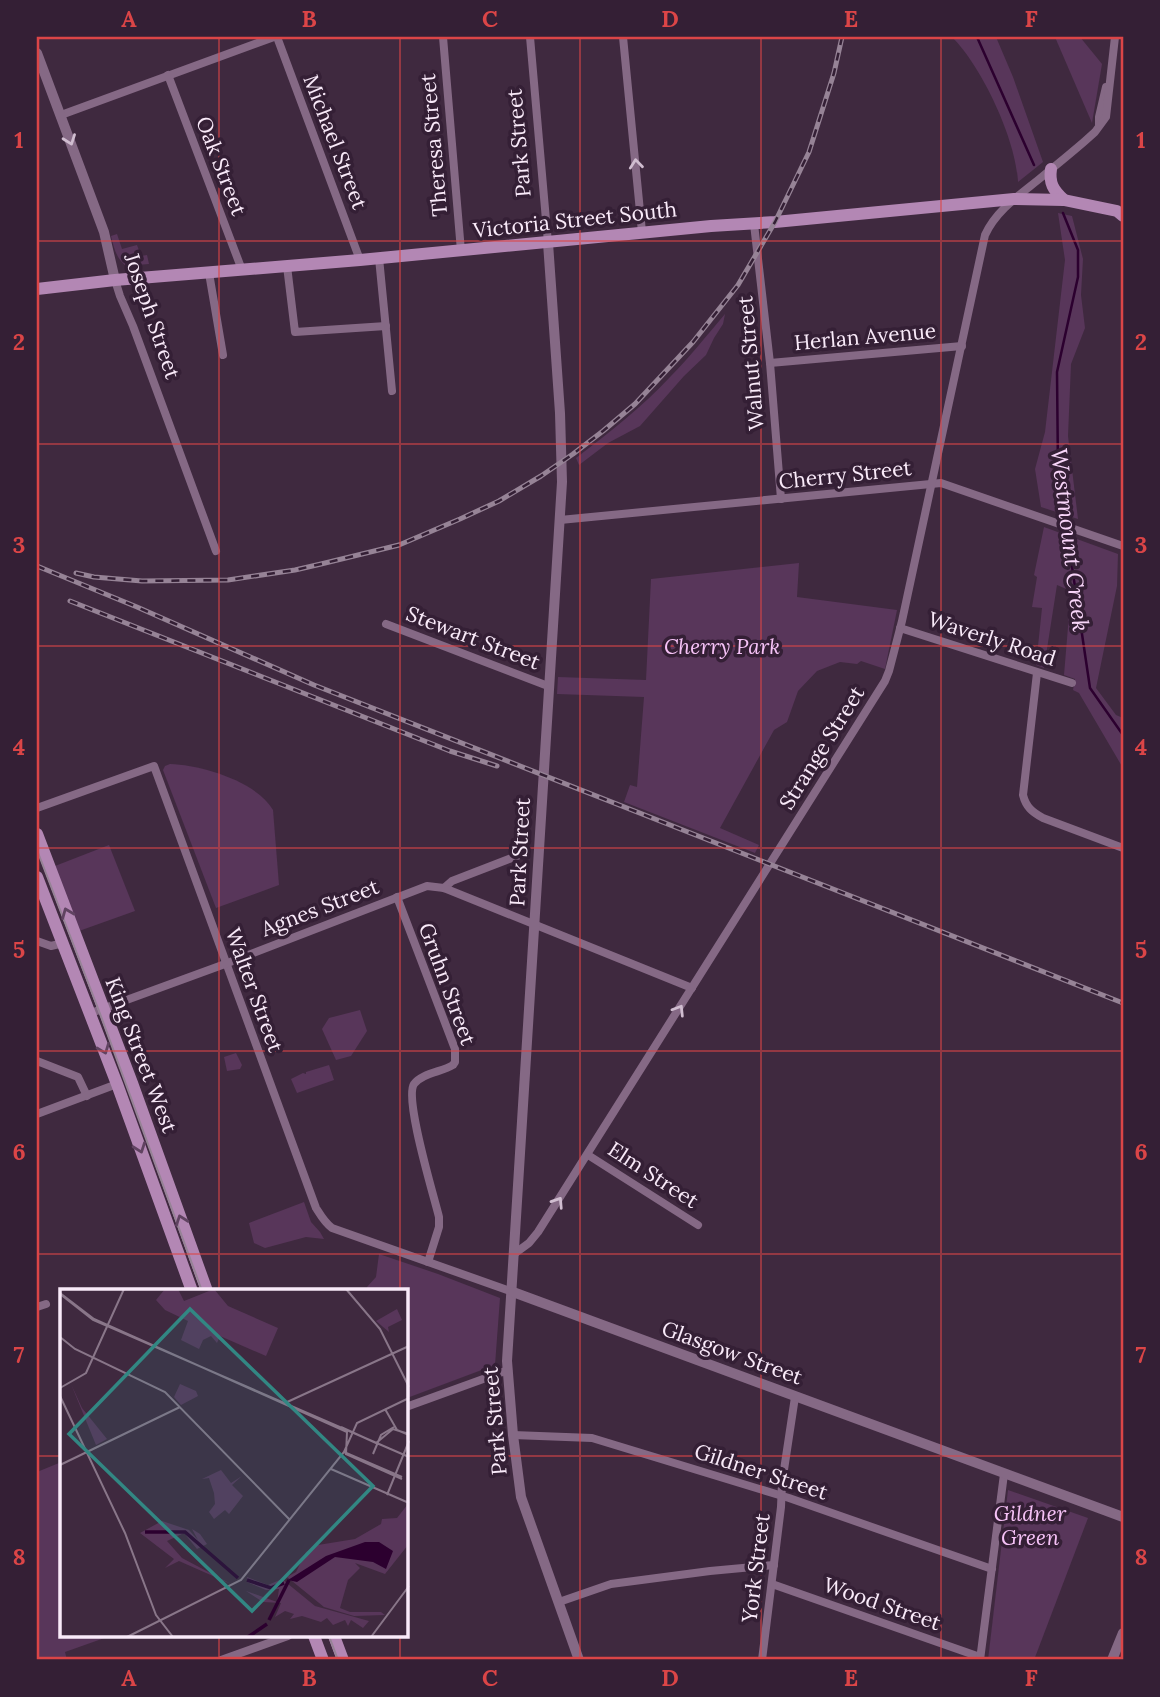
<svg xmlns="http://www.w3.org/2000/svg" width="1160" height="1697" viewBox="0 0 1160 1697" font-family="Lora,serif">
<rect width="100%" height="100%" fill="#3f293f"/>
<!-- green -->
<g fill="#58365a">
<path d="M 952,37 L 996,37 L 1013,77 L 1043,162 L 1018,182 C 1016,139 982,67 952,37 Z"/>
<polygon points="1055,37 1080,37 1102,64 1092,123"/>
<polygon points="1058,213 1072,216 1083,259 1081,295 1085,328 1071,364 1068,436 1078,519 1041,507 1035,469 1045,432 1065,260"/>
<path d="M 117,234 L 122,249 L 137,245 L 141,256 L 147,255 L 149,264 L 126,266 C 116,258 114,248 111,236 Z"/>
<path d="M 725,314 L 723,324 L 714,338 L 706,355 L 684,376 L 640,426 L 608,443 L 579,465 L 576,458 C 609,433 642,407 671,376 C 690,357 707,335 725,314 Z"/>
<polygon points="1044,527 1118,554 1117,586 1096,688 1116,715 1123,718 1123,768 1079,693 1073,690 1075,679 1064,675 1071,591 1057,585 1044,668 1036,665 1042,608 1032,607 1037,577 1034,575"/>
<polygon points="799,563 797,597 897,610 885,669 861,661 857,664 840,662 817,671 798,691 787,722 774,730 720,828 759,845 755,853 624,802 630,785 637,787 644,697 557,694 558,677 646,680 651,579"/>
<path d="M 170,764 C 201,765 256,781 273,810 L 279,885 L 216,908 L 163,770 L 165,766 Z"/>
<polygon points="109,845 135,911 79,931 55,866"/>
<polygon points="360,1010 367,1031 351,1056 336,1060 322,1029 329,1018"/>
<polygon points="236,1053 242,1065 240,1069 227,1071 224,1057"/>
<polygon points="329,1065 334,1080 297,1093 291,1079 303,1073 306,1074 306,1072"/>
<polygon points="304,1202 311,1222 320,1232 324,1239 306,1237 265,1248 254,1243 249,1223"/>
<polygon points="379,1254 438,1274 500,1298 495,1365 407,1398 406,1291 368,1291 367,1287 376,1277"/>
<polygon points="59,1463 61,1463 61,1636 110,1636 65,1652 67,1660 37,1660 37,1472"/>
<polygon points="1008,1490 1088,1518 1034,1660 988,1660"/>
</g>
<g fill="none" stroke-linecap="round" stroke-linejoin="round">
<!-- stream -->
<g stroke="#2c002f" stroke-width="2.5">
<polyline points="977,37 1034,165"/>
<polyline points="1063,213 1078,250 1078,277 1057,372 1058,472 1090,688 1123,735"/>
</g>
<!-- minor -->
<g stroke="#856985" stroke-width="8">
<polyline points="277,37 360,260"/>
<polyline points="443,37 461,251"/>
<polyline points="530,37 548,243"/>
<polyline points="623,37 642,232"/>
<polyline points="168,75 242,270"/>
<polyline points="61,115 274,37"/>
<polyline points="1099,125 1099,117 1106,87"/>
<polyline points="754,224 770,363 781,499"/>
<polyline points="379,258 392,391"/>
<polyline points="287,266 295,332 386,326"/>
<polyline points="209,273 223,355"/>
<polyline points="115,280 120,296 133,326 216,551"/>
<polyline points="770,363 962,346"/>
<polyline points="560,520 941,483 1123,546"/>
<polyline points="386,624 548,686"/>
<polyline points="900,628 1072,683"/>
<path d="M 1037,673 L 1023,795 C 1026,807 1032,812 1043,818 L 1123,848"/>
<path d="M 37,808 L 154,766 L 316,1208 C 321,1216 325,1223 332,1228 L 513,1292"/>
<polyline points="444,888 452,881 522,854"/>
<path d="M 397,897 L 455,1049 L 455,1062 L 453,1065 C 442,1072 422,1073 414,1084 C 404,1099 434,1196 439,1217 L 439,1227 L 428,1262"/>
<polyline points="37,941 51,946 63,943"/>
<polyline points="91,1013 225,964 427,886 444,888 692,988"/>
<polyline points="37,1061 78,1077 87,1096"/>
<polyline points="37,1114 117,1084"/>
<polyline points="588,1155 698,1225"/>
<path d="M 514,1254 L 529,1243 L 538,1232 L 885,681 L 889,671 L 902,621 L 985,235 C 996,211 1018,196 1038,180 C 1054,167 1070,154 1085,141 L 1095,132 L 1106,117 L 1115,37"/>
<polyline points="37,1307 46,1304"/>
<polyline points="406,1407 508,1370"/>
<polyline points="513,1435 592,1438 789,1498 992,1569"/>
<polyline points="772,1584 980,1657"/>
<polyline points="559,1602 611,1584 710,1571 774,1565"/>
<polyline points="221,1660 288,1636"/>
<polyline points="762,1660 781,1507 782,1483 795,1397"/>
<polyline points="980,1660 1004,1474"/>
</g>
<!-- tertiary -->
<g stroke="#856985" stroke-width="10">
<polyline points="37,53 104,232 115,280"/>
<polyline points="548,243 560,413 562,482 507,1361 513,1435 521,1497 579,1660"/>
<polyline points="513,1292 1123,1517"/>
<polyline points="1112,1660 1123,1633"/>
</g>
<!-- secondary -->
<g stroke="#b387b4" stroke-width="12">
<path d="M 1051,169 C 1049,183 1053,190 1064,200"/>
<polyline points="37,289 115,280 360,260 711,226 775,222 1014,199 1064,200 1117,211 1123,216"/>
<polyline points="37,834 132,1083 207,1291"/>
<polyline points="37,877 117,1084 192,1291"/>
<polyline points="314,1636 323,1660"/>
<polyline points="334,1636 343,1660"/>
</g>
<!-- tram -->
<g stroke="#968396" stroke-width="2">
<polyline points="37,850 99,1011 202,1291"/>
<polyline points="329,1636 338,1660"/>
</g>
<!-- rail casing -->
<g stroke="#968396" stroke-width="5">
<g id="rail">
<polyline points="37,566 137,607 314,685 1123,1003"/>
<polyline points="76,573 94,577 142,581 228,580 295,570 321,564 399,545 460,519 499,501 541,476 573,454 603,431 635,404 693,342 738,285 775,222 809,152 834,73 842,37"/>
<polyline points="70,601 450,751 497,766"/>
</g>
</g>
<!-- rail -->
<use href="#rail" stroke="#341f35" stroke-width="2.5" stroke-dasharray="8" stroke-linecap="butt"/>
</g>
<!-- one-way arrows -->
<defs><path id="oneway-chevron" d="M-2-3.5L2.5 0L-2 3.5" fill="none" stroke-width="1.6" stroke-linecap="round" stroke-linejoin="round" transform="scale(1.75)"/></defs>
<g stroke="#d0bdd0">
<use href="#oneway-chevron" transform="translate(70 140) rotate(70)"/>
<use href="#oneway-chevron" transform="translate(636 164) rotate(-96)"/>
<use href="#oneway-chevron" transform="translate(679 1010) rotate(-58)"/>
<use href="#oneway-chevron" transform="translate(558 1202) rotate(-57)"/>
</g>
<g stroke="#604361">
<use href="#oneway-chevron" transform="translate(67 913) rotate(-112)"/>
<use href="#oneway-chevron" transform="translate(104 1049) rotate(69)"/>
<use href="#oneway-chevron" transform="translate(140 1148) rotate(70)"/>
<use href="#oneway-chevron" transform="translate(181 1220) rotate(-110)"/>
</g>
<!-- grid -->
<path fill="none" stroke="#db4547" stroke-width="2" stroke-opacity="0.55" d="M 219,37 L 219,1291M 400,37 L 400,1291M 580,37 L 580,1660M 761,37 L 761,1660M 941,37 L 941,1660M 37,241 L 1123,241M 37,444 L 1123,444M 37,646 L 1123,646M 37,848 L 1123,848M 37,1051 L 1123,1051M 37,1254 L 1123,1254M 37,1456 L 61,1456M 406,1456 L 1123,1456M 219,1636 L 219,1660M 400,1636 L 400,1660"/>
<g text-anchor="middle" stroke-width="7" stroke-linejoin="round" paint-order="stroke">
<!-- street labels -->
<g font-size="21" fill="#f9eaf9" stroke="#341f35">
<text transform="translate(335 142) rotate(69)" y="7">Michael Street</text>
<text transform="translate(519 143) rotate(-95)" y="7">Park Street</text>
<text transform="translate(434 145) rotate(-95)" y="7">Theresa Street</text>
<text transform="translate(221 166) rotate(69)" y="7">Oak Street</text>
<text transform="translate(575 220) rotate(-6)" y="7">Victoria Street South</text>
<text transform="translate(152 316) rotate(71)" y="7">Joseph Street</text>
<text transform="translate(865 337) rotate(-5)" y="7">Herlan Avenue</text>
<text transform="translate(751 363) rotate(-95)" y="7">Walnut Street</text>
<text transform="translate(845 475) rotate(-6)" y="7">Cherry Street</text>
<text transform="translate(473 638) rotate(21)" y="7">Stewart Street</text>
<text transform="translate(992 639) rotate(18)" y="7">Waverly Road</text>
<text transform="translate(822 748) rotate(-58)" y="7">Strange Street</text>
<text transform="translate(520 852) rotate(-87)" y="7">Park Street</text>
<text transform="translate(320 908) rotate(-21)" y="7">Agnes Street</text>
<text transform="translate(447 984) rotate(70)" y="7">Gruhn Street</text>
<text transform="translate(254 990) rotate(70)" y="7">Walter Street</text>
<text transform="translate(141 1055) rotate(69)" y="7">King Street West</text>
<text transform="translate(653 1175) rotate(33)" y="7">Elm Street</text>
<text transform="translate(732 1353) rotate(20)" y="7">Glasgow Street</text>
<text transform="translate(495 1421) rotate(-95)" y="7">Park Street</text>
<text transform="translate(761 1472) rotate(18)" y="7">Gildner Street</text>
<text transform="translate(756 1568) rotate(-83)" y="7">York Street</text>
<text transform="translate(882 1604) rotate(19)" y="7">Wood Street</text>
</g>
<!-- park labels -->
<g font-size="21" font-style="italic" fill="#f6c2f7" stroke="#341f35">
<text x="722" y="654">Cherry Park</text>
<text x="1030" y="1521">Gildner<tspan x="1030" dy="24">Green</tspan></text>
</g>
<!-- water labels -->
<g font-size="23" font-style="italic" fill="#f8d5f9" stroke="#341f35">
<text transform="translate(1070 540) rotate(83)" y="8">Westmount Creek</text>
</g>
</g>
<!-- overview -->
<g transform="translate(60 1289)">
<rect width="348" height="348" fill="#3f293f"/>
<path d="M 105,0 L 118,0 L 124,12 L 154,0 L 168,17 L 218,39 L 206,67 L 160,47 L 157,54 L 151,47 L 143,51 L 139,60 L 121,51 L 128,32 L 105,21 L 96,11 ZM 337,20 L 342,31 L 328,38 L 329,43 L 316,32 ZM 11,95 L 22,119 L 47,150 L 36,156 ZM 120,95 L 136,102 L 138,107 L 121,116 L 114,108 ZM 161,181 L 171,194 L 182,187 L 172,196 L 183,207 L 169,225 L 165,221 L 154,230 L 149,223 L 155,215 L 154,204 L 149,189 L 142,190 ZM 348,215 L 348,256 L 325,285 L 295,274 L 300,279 L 288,291 L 280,319 L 290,323 L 321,323 L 325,326 L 294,327 L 264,318 L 227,288 L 236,283 L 246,263 L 258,256 L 295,250 L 321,235 L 322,230 L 337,229 ZM 102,232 L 129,241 L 138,251 L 132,240 L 140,245 L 147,255 L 137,260 L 124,244 L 107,252 L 122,269 L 171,295 L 119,272 L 105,279 L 114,270 L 80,244 ZM 187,288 L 208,296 L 222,290 L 255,317 L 309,332 L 303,339 L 291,331 L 288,337 L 285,331 L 273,336 L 267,329 L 261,333 L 242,327 L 230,330 L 234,325 L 225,322 L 215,328 L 221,314 L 203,313 L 186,302 L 217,313 L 219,300 L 206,301 L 187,293 Z" fill="#58365a"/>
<path d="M 305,253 L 319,253 L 333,262 L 326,280 L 313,273 L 275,268 L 237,293 L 228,291 L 266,267 Z" fill="#2c002f"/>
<path fill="none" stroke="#2c002f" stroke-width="3.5" d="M 85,243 L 125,243 L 178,289M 187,291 L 211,299 L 224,294M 209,331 L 229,291M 188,348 L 207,335"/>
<path fill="none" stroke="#897689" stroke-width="2" d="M 286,0 L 320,40 L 349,98M 0,4 L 34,30 L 287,143 L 286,165 L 342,190M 0,5 L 33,31 L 349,168M 0,48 L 15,60 L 105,103 L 230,231M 0,99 L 26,84 L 64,0M 0,107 L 65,244 L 96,326 L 113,348M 225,114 L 349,57M 325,120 L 337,141 L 349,146M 281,138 L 316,154 L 333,140 L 349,145M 284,163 L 342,188M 313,165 L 321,146 L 334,138M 0,176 L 120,118M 271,180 L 349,214M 327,206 L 349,152M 67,348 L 181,291 L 284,163 L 297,134 L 349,109M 311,348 L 349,297"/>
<path fill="#328783" fill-opacity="0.15" stroke="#328783" stroke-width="3.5" d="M 130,20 L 313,197 L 192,322 L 9,145 Z"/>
<rect width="348" height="348" fill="none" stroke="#f9eaf9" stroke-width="3.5"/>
</g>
<!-- border -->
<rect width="1160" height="1697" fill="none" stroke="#341f35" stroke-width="77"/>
<rect x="38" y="38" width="1084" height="1620" fill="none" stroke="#db4547" stroke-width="2.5"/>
<g font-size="23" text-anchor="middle" font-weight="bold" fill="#db4547">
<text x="129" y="27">A</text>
<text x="309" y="27">B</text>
<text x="490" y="27">C</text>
<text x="670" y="27">D</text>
<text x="851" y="27">E</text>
<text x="1031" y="27">F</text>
<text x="19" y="148">1</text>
<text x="1141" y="148">1</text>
<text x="19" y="350">2</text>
<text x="1141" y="350">2</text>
<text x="19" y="553">3</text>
<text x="1141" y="553">3</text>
<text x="19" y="755">4</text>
<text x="1141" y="755">4</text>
<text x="19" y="958">5</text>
<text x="1141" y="958">5</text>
<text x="19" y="1160">6</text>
<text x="1141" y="1160">6</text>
<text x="19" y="1363">7</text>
<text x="1141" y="1363">7</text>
<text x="19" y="1565">8</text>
<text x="1141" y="1565">8</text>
<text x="129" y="1686">A</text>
<text x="309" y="1686">B</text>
<text x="490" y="1686">C</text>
<text x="670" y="1686">D</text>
<text x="851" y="1686">E</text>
<text x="1031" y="1686">F</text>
</g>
</svg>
